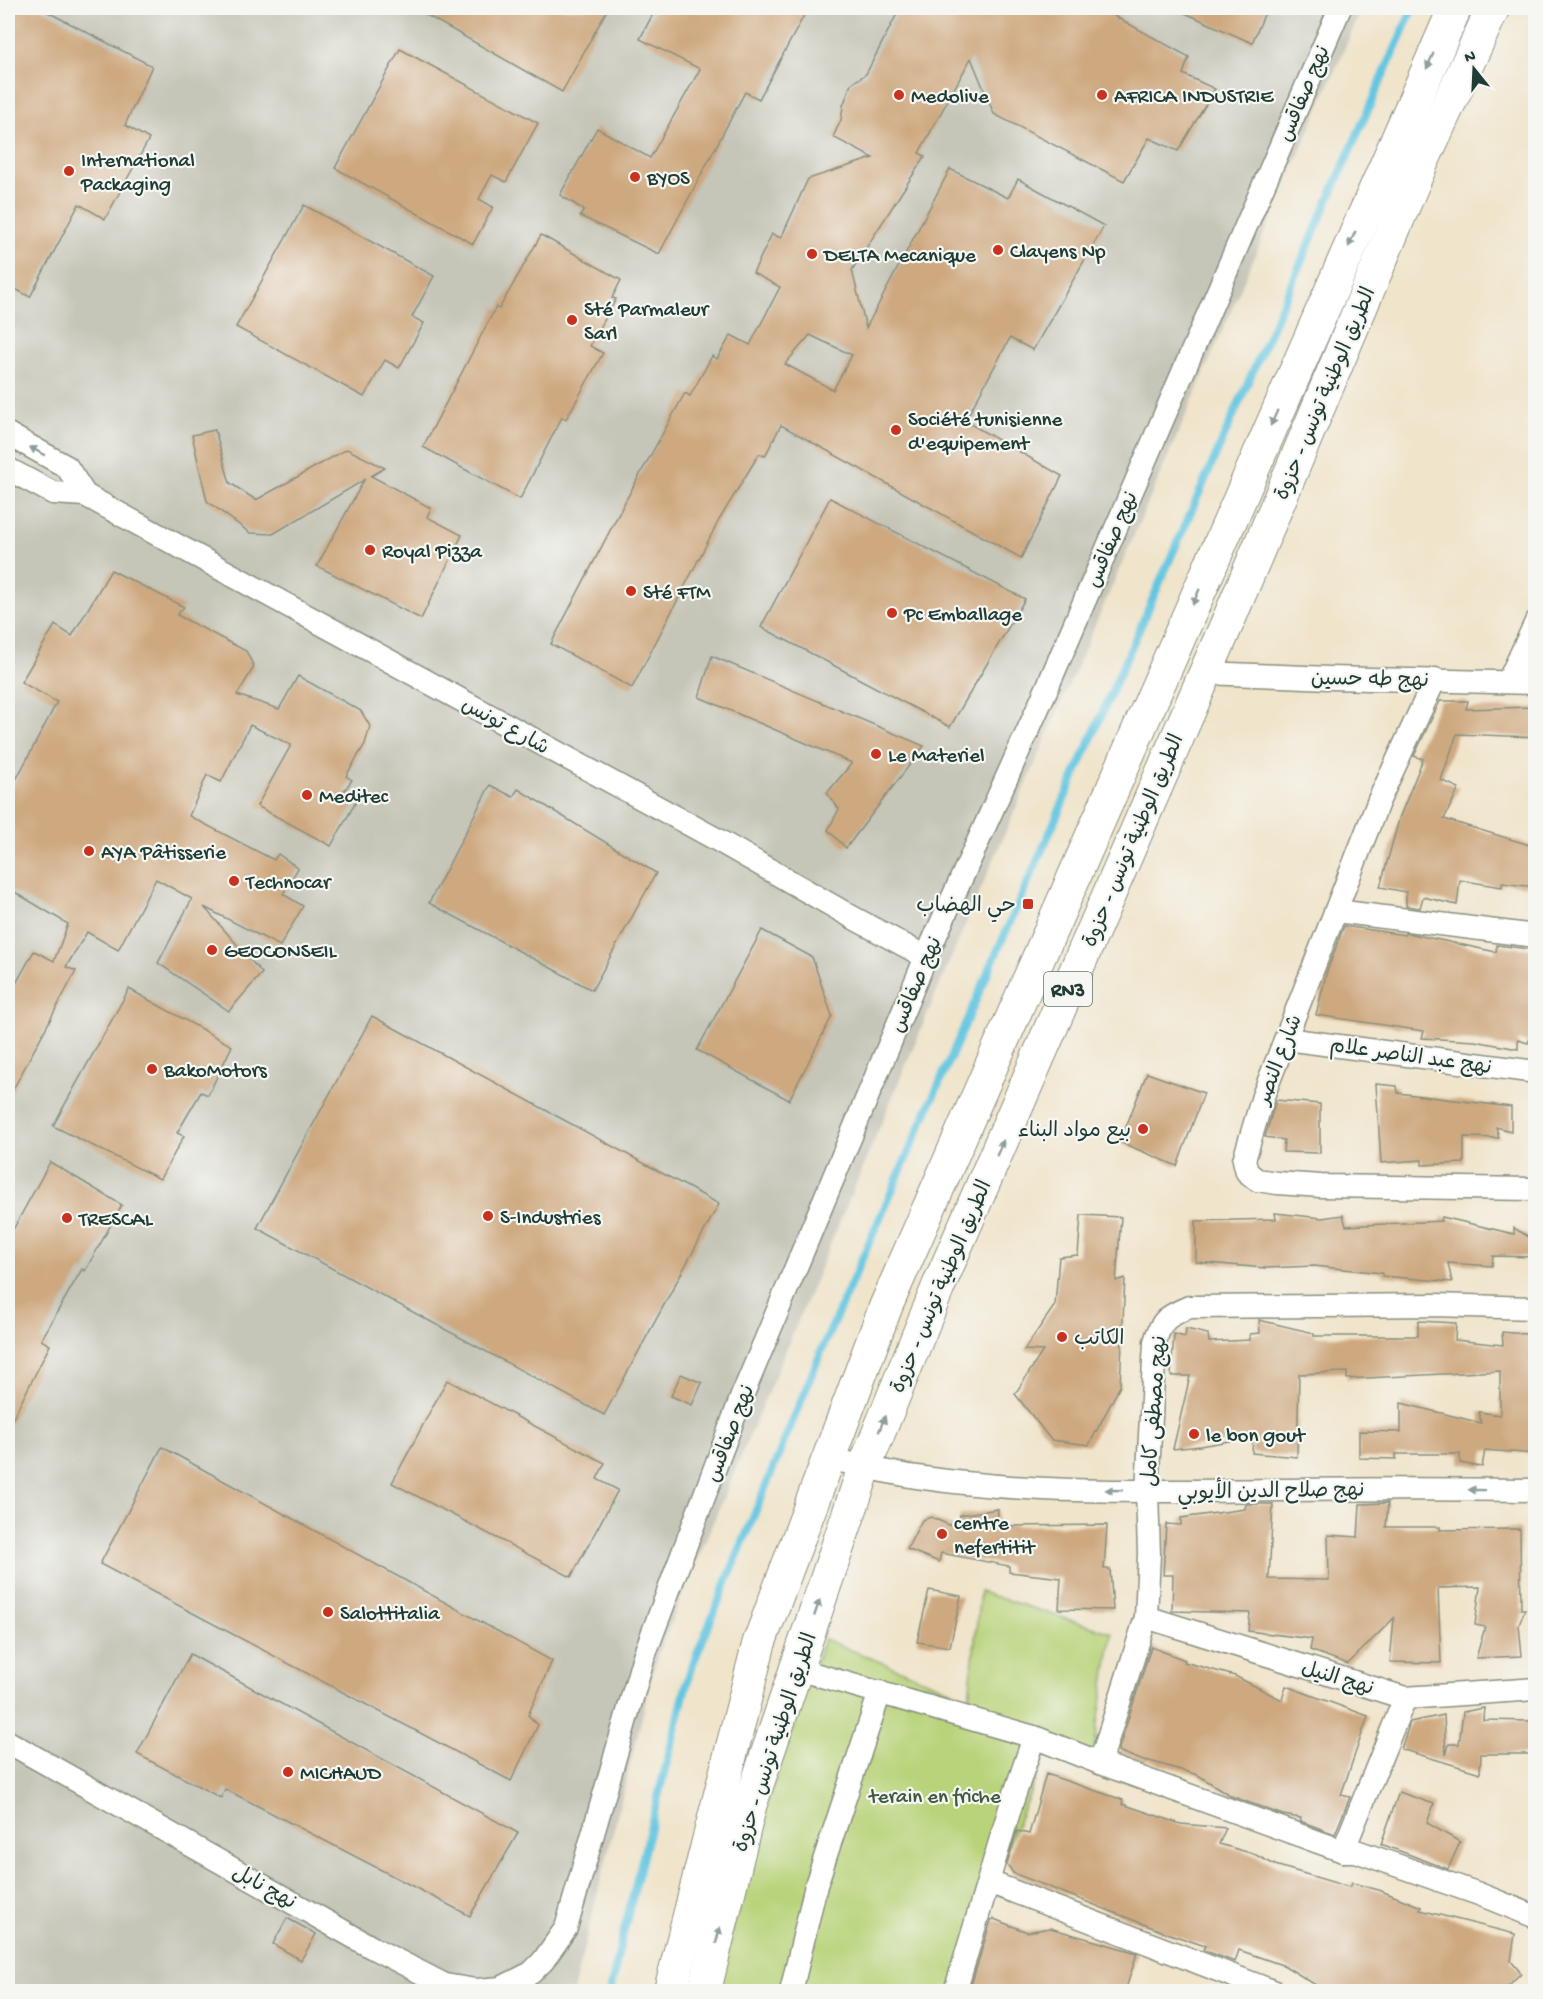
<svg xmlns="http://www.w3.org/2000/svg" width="1543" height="1999" viewBox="0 0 1543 1999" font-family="'Gochi Hand','Playpen Sans Arabic',sans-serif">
<rect width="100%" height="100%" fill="#f6f6f2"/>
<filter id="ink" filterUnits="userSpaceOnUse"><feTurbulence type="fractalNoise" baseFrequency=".0167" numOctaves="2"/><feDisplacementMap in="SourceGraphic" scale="12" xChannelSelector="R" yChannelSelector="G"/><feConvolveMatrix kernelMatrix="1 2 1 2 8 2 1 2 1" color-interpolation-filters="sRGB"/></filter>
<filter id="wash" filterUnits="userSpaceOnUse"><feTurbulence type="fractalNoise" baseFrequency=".008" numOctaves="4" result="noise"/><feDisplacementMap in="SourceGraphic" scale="24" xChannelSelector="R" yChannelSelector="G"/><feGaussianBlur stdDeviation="1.35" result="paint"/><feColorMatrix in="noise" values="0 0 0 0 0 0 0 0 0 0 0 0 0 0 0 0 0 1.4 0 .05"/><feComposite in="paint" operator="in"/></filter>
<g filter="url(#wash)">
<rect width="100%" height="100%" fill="#f0e4ca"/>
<!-- industrial -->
<polygon fill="#c5c5b8" points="8,8 1362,8 948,965 658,1653 573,1991 8,1992"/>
<!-- green -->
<polygon fill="#b8d379" stroke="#6c8856" stroke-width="1.5" points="980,1592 1112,1633 1091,1769 1045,1756 957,1969 950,1991 716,1992 762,1819 824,1639 969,1698"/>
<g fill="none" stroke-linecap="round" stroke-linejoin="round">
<!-- stream -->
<polyline stroke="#63c6e1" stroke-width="8" points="610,1992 621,1942 690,1671 823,1347 1413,8"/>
</g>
<g id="blocks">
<!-- building -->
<g fill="#cea87f" fill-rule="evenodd">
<polygon points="15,8 40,8 152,66 125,125 149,139 105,219 79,204 30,297 8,285 8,22"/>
<polygon points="414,8 608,8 562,92"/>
<polygon points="656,8 808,8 759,99 745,92 659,254 580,216 584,210 560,195 597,128 650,158 700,69 640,39"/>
<path d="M 900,8 L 1100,8 L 1189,57 L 1183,74 L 1215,89 L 1178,151 L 1149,138 L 1124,181 L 994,114 L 971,58 L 919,153 L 925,156 L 852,270 L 866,328 L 950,169 L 1008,198 L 1018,179 L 1104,226 L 1033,350 L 1010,338 L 965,421 L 1062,476 L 1021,558 L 781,425 L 765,456 L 759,454 L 719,520 L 632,688 L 551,644 L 627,498 L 685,393 L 690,396 L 712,356 L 717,359 L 731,335 L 750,345 L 780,287 L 753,273 L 772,234 L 781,238 L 808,179 L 873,158 L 833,137 L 841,120 L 843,106 L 851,84 L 866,74 ZM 810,335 L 852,355 L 833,390 L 785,364 Z"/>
<polygon points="1174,8 1267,8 1252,43"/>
<polygon points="400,49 538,123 506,182 492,175 479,199 493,207 473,244 335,168"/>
<polygon points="304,205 434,276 412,317 424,323 399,368 385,360 364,397 236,327"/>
<polygon points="541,235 621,280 612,298 616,299 590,346 603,353 566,419 562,417 520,499 423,447 496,307 499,309"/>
<polygon points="215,430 230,483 256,500 347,449 385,468 371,476 431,508 427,517 462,535 421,619 317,566 364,480 273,534 250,533 207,501 192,435"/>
<polygon points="830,498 1025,599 950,727 761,627"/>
<polygon points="111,570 184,607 177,615 246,651 254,667 237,695 279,709 298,676 361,711 370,726 365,744 346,776 352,780 344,791 358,798 331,846 257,806 291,745 250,725 221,782 207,775 189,816 274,860 278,854 298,868 283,894 303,906 280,946 204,907 262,973 229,1011 158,963 192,899 156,879 118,950 87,932 66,967 76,971 8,1099 8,998 34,951 54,961 68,924 8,888 8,795 57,702 21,682 55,625 72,636"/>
<polygon points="712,656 924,746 846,848 828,830 839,809 827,793 852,763 699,697"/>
<polygon points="1440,701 1468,701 1466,709 1536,707 1536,737 1457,734 1441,780 1459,788 1444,819 1536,847 1536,887 1502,883 1502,887 1460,880 1457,905 1423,897 1420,908 1406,906 1406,892 1380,887 1400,816 1423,759 1414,756"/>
<polygon points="490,785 513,797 518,789 656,873 592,990 429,903"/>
<polygon points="1344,926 1405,935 1405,933 1412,934 1496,952 1497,945 1536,950 1536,998 1532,1033 1528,1043 1518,1040 1518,1049 1475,1041 1422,1038 1424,1031 1316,1015 1327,971"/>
<polygon points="762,930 812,957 832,1016 789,1100 697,1050"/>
<polygon points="129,989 232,1046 208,1095 201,1092 177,1133 184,1136 160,1179 53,1126"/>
<polygon points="372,1016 719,1204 604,1415 257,1228"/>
<polygon points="1147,1073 1204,1093 1177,1166 1120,1142"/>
<polygon points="1376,1084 1397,1086 1398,1093 1511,1107 1511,1131 1496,1127 1499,1138 1464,1137 1464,1163 1422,1165 1422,1160 1381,1163"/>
<polygon points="1276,1100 1320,1104 1320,1153 1283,1152 1284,1140 1265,1137"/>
<polygon points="50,1162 122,1205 85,1271 82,1269 41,1340 50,1345 8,1428 8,1239"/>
<polygon points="1275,1213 1322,1218 1343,1215 1346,1226 1441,1221 1442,1217 1514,1234 1514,1228 1536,1241 1536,1257 1493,1256 1492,1266 1448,1263 1452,1282 1382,1276 1382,1273 1314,1266 1265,1268 1196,1262 1196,1221 1276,1219"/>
<polygon points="1081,1215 1121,1217 1116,1281 1125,1278 1120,1386 1089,1445 1051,1440 1015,1394 1043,1351 1024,1350 1055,1305 1059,1257 1078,1255"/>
<polygon points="1259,1320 1314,1333 1314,1336 1418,1336 1418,1321 1456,1323 1455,1340 1503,1345 1502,1332 1536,1335 1536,1454 1485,1450 1482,1467 1460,1463 1460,1454 1396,1454 1396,1459 1359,1458 1359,1431 1401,1432 1401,1403 1481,1423 1479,1412 1500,1415 1500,1371 1347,1379 1347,1372 1299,1374 1297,1457 1252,1453 1253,1437 1200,1446 1173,1449 1190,1376 1171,1376 1174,1334 1185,1337 1186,1329 1208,1334 1209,1342 1250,1340 1250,1334 1260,1333"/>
<polygon points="681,1374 702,1383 692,1405 671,1396"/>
<polygon points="447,1380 605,1463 597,1479 618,1490 571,1577 392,1483"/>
<polygon points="162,1447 552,1661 528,1715 538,1725 511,1781 100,1564"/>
<polygon points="1388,1503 1386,1527 1440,1527 1440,1530 1520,1529 1521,1609 1525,1609 1519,1625 1522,1656 1476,1658 1485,1627 1475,1625 1480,1587 1438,1588 1441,1663 1390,1662 1394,1618 1348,1664 1310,1650 1312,1639 1248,1631 1250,1613 1172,1611 1173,1575 1163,1575 1166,1524 1181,1525 1181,1518 1245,1509 1246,1504 1273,1504 1269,1579 1329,1580 1328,1535 1358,1537 1360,1504"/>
<polygon points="998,1509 997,1526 1107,1525 1104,1569 1110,1569 1113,1610 1059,1609 1061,1578 1009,1572 1009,1566 941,1553 939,1562 907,1549 922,1520 931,1517 958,1529 960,1515"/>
<polygon points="929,1590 961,1596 950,1647 917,1642"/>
<polygon points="1151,1647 1185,1660 1184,1662 1235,1676 1282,1700 1286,1686 1368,1716 1341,1795 1350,1797 1335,1834 1300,1821 1301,1818 1283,1815 1231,1796 1198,1775 1146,1760 1146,1762 1118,1751"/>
<polygon points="190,1654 518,1833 470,1916 225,1789 221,1798 137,1754"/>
<polygon points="1484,1708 1483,1720 1536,1721 1536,1754 1481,1754 1480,1773 1401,1749 1410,1722 1444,1715 1446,1755 1449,1744 1459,1744 1463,1712"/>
<polygon points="1046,1774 1123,1800 1122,1804 1181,1824 1226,1828 1219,1844 1254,1854 1275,1865 1349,1887 1352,1883 1379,1890 1421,1907 1420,1910 1515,1934 1511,1961 1521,1973 1502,1992 1327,1992 1285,1966 1239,1950 1235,1962 1203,1950 1205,1946 1161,1931 1013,1873 1007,1864 1017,1831 1029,1834"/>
<polygon points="1399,1792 1434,1804 1427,1823 1460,1842 1448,1869 1381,1844"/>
<polygon points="287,1918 316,1934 301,1960 273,1944"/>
<polygon points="994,1919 1027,1932 1050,1928 1137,1953 1125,1992 969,1992 991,1920"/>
</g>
</g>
</g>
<g filter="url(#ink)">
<use href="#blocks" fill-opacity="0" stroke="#88907f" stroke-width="1.5"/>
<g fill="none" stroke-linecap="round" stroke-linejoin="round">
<!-- minor casing -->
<g stroke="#88907f" stroke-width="25">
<g id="minor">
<polyline points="8,434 67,467 85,495"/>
<polyline points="8,469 53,493 85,495 716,839 852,917 926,957"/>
<polyline points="1205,673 1330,678 1536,683"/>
<polyline points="1435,679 1379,800 1263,1096 1244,1160 1247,1172 1257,1180 1277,1183 1321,1186 1536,1189"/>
<polyline points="1508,682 1536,622"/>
<polyline points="1336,911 1536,936"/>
<polyline points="1286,1039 1536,1072"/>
<path d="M 828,1458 C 858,1465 887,1473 917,1477 C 1035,1495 1162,1491 1281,1490 C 1366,1489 1451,1489 1536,1490"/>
<polyline points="1146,1617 1405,1698 1536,1689"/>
<polyline points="797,1669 1034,1737 1100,1763 1343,1851 1356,1851 1479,1894 1536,1917"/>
<polyline points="8,1742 373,1948 445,1985 476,1990 501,1988 531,1973 543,1961 566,1928 644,1656 742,1396 926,957 1047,688 1340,8"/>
<path d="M 1100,1763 L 1146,1617 L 1149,1554 L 1147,1491 L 1155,1342 C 1161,1319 1168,1316 1189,1307 L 1435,1305 L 1536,1308"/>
<polyline points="1343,1851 1405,1698"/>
<polyline points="989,1882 1275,1992"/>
<polyline points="791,1992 816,1885 880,1692"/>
<polyline points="955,1992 1011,1805 1034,1737"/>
</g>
</g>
<!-- primary casing -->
<g stroke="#88907f" stroke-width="35">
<g id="primary">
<polyline points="670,1992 759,1643 886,1306 1455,8"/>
<polyline points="704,1992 750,1805 865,1466 939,1285 1229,619 1422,162 1493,8"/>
</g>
</g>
<!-- minor -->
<use href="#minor" stroke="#fff" stroke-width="22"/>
<!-- primary -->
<use href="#primary" stroke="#fff" stroke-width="33"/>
</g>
<!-- one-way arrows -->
<defs><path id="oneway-solid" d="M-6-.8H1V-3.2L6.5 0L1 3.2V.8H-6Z" transform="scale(1.5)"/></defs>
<g fill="#8f9e9a">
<use href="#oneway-solid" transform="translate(1430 61) rotate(114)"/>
<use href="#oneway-solid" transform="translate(1352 239) rotate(114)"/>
<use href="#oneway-solid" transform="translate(1274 418) rotate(114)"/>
<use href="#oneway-solid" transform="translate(37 451) rotate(-151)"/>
<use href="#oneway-solid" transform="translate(1196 597) rotate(114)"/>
<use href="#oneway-solid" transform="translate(1000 1148) rotate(-66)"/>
<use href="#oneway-solid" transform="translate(882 1424) rotate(-68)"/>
<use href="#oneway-solid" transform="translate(1114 1490) rotate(-178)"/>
<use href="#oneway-solid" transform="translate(1477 1490) rotate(-179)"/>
<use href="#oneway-solid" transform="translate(817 1608) rotate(-71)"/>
<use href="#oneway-solid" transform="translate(718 1935) rotate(-76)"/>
</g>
</g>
<!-- markers -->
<g fill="#c8321e" stroke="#f6f6f2" stroke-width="2">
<circle cx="899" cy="95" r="6"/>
<circle cx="1102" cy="95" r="6"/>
<circle cx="69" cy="171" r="6"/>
<circle cx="635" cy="177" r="6"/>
<circle cx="998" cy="250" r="6"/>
<circle cx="812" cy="254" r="6"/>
<circle cx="572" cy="320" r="6"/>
<circle cx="896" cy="430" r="6"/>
<circle cx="370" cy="550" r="6"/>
<circle cx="631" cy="591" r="6"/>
<circle cx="892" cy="613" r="6"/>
<circle cx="876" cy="754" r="6"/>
<circle cx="307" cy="795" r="6"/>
<circle cx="89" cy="851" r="6"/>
<circle cx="234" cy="881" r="6"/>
<rect x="1022" y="898" width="12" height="12" rx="3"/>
<circle cx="212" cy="950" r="6"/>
<circle cx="152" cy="1069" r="6"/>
<circle cx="1143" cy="1129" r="6"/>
<circle cx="488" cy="1216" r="6"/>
<circle cx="67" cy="1218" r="6"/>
<circle cx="1062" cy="1337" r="6"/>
<circle cx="1194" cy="1434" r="6"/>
<circle cx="942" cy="1534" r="6"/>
<circle cx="328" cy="1612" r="6"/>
<circle cx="288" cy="1772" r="6"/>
</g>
<g text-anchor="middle" stroke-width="4.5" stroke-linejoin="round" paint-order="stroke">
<!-- shield labels -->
<rect fill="#f6f6f2" stroke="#60746d" stroke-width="1.5" x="1044" y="972" width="48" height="34" rx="4.5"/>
<g font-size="20" font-weight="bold" fill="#1f3d34">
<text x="1068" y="996">RN3</text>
</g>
<!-- street labels -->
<g font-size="21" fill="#1f3d34" stroke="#f6f6f2">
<text transform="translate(1303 93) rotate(-67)" y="7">نهج صفاقس</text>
<text transform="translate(1324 393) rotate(-67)" y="7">الطريق الوطنية تونس - حزوة</text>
<text transform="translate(1111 539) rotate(-67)" y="7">نهج صفاقس</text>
<text transform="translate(1370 678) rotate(1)" y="7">نهج طه حسين</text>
<text transform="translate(506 725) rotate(29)" y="7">شارع تونس</text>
<text transform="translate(1132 840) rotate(-67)" y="7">الطريق الوطنية تونس - حزوة</text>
<text transform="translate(915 984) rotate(-67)" y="7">نهج صفاقس</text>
<text transform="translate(1411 1055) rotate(8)" y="7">نهج عبد الناصر علام</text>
<text transform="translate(1278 1059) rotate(-69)" y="7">شارع النصر</text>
<text transform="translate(940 1286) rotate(-67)" y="7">الطريق الوطنية تونس - حزوة</text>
<text transform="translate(1153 1411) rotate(-86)" y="7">نهج مصطفى كامل</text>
<text transform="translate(729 1433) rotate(-69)" y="7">نهج صفاقس</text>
<text transform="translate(1271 1490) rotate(-1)" y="7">نهج صلاح الدين الأيوبي</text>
<text transform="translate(1338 1677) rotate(17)" y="7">نهج النيل</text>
<text transform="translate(774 1742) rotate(-72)" y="7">الطريق الوطنية تونس - حزوة</text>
<text transform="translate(265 1886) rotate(29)" y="7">نهج نابل</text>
</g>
<!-- poi labels -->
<g font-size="21" fill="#1f3d34" stroke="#f6f6f2" text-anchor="start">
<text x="911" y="102">Medolive</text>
<text x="1114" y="102">AFRICA INDUSTRIE</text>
<text x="81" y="166">International<tspan x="81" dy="24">Packaging</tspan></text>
<text x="647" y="184">BYOS</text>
<text x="1010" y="257">Clayens Np</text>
<text x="824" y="261">DELTA Mecanique</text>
<text x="584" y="315">Sté Parmaleur<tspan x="584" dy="24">Sarl</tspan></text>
<text x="908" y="425">Société tunisienne<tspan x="908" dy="24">d'equipement</tspan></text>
<text x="382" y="557">Royal Pizza</text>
<text x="643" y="598">Sté FTM</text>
<text x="904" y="620">Pc Emballage</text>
<text x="888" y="761">Le Materiel</text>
<text x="319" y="802">Meditec</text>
<text x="101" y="858">AYA Pâtisserie</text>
<text x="246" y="888">Technocar</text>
<text x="1016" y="911" text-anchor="end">حي الهضاب</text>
<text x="224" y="957">GEOCONSEIL</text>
<text x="164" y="1076">BakoMotors</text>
<text x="1131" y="1136" text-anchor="end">بيع مواد البناء</text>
<text x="500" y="1223">S-Industries</text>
<text x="79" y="1225">TRESCAL</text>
<text x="1074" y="1344">الكاتب</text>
<text x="1206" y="1441">le bon gout</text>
<text x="954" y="1529">centre<tspan x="954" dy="24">nefertitit</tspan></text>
<text x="340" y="1619">Salottitalia</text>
<text x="300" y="1779">MICHAUD</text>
</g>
<!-- park labels -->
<g font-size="21" fill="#3e5b42" stroke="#f6f6f2">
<text x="935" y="1802">terain en friche</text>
</g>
</g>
<!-- margin -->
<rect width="1543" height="1999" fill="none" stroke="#f6f6f2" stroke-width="30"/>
<!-- north arrow -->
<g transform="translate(1474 69) rotate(342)" stroke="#f6f6f2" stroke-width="4.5" paint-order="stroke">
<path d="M0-4.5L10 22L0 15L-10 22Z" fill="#1f3d34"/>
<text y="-9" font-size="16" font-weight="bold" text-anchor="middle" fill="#1f3d34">N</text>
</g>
</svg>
